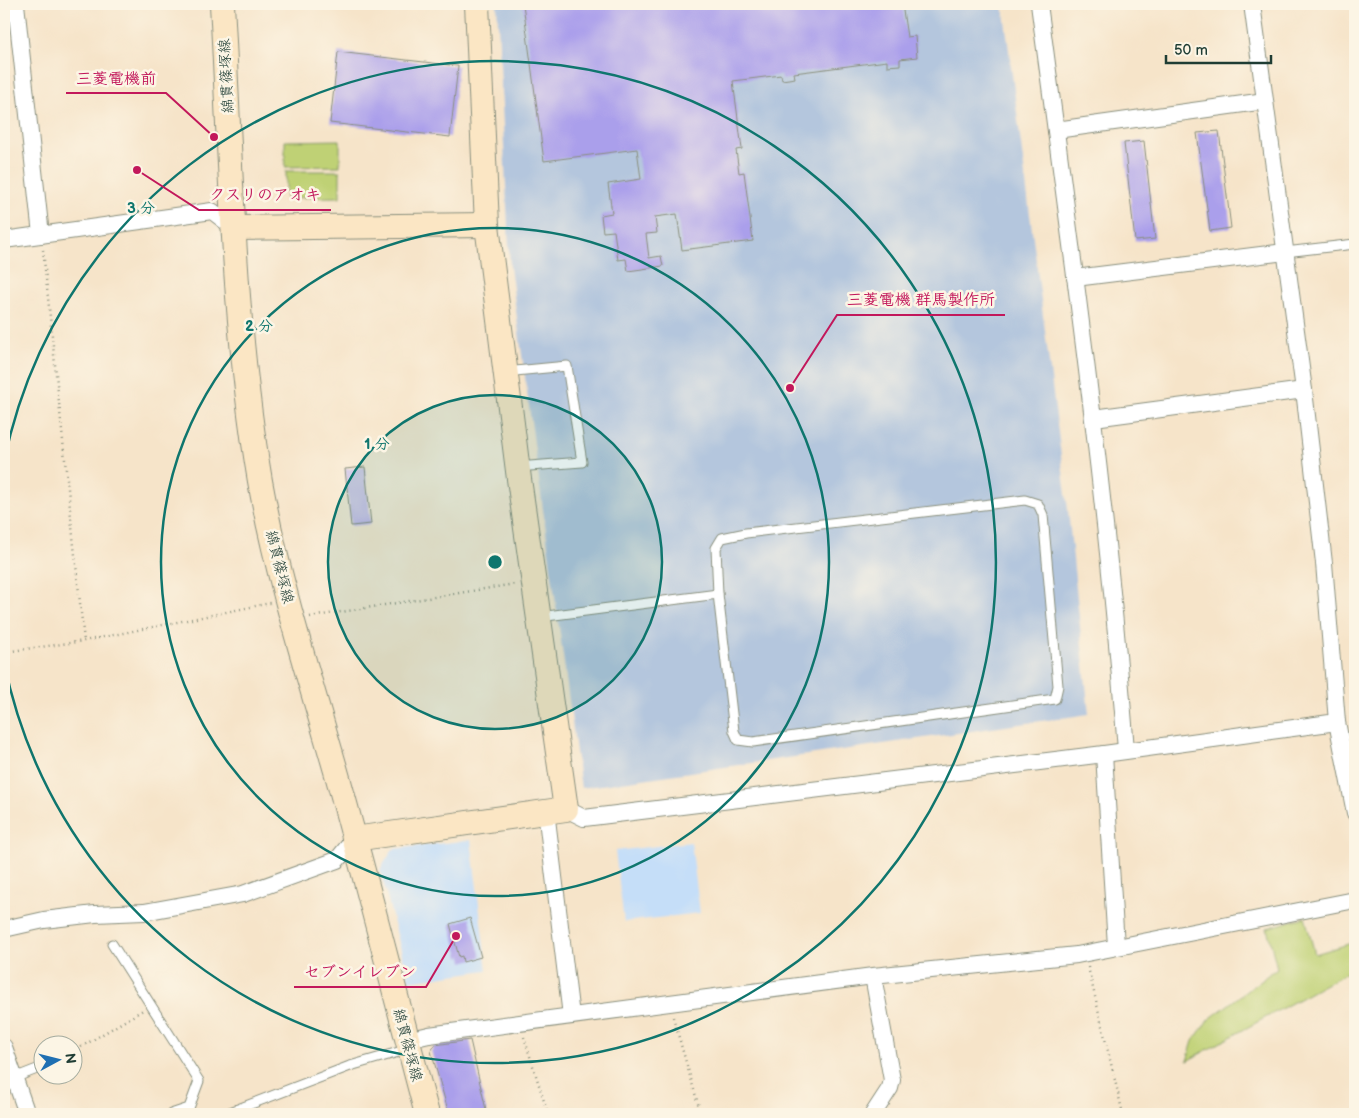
<svg xmlns="http://www.w3.org/2000/svg" width="1359" height="1118" viewBox="0 0 1359 1118" font-family="'Balsamiq Sans','Klee One',sans-serif">
<rect width="100%" height="100%" fill="#fcf5e5"/>
<filter id="ink" filterUnits="userSpaceOnUse"><feTurbulence type="fractalNoise" baseFrequency=".02" numOctaves="2"/><feDisplacementMap in="SourceGraphic" scale="10" xChannelSelector="R" yChannelSelector="G"/><feConvolveMatrix kernelMatrix="1 2 1 2 8 2 1 2 1" color-interpolation-filters="sRGB"/></filter>
<filter id="wash" filterUnits="userSpaceOnUse"><feTurbulence type="fractalNoise" baseFrequency=".0096" numOctaves="4" result="noise"/><feDisplacementMap in="SourceGraphic" scale="20" xChannelSelector="R" yChannelSelector="G"/><feGaussianBlur stdDeviation="1.12" result="paint"/><feColorMatrix in="noise" values="0 0 0 0 0 0 0 0 0 0 0 0 0 0 0 0 0 1.4 0 .05"/><feComposite in="paint" operator="in"/></filter>
<g filter="url(#wash)">
<rect width="100%" height="100%" fill="#f6e4c9"/>
<!-- built -->
<g fill="#c5def8">
<polygon points="471,840 487,970 409,981 380,870 393,849"/>
<polygon points="691,842 700,913 624,922 615,851"/>
</g>
<!-- industrial -->
<polygon fill="#b4c6dd" points="497,4 1003,4 1068,510 1089,714 581,788 510,267"/>
<!-- green -->
<g fill="#bfd174" stroke="#6f8754">
<polygon points="340,140 340,166 285,167 285,141"/>
<polygon points="286,171 340,171 340,197 286,198"/>
<polygon points="1305,917 1315,954 1355,942 1355,968 1187,1061 1193,1041 1208,1020 1277,968 1267,928"/>
</g>
<g id="blocks">
<!-- building -->
<g fill="#aa9feb">
<polygon points="523,4 902,4 907,37 915,36 917,57 900,59 900,65 887,66 887,61 794,73 795,78 782,80 781,75 733,81 742,149 736,150 739,173 744,172 753,241 682,250 677,214 655,217 657,233 646,234 649,258 661,256 663,266 628,271 626,259 618,260 614,231 603,232 601,215 612,213 608,184 641,179 637,149 544,161"/>
<polygon points="338,52 458,66 450,137 330,123"/>
<polygon points="1219,131 1231,228 1210,231 1197,133"/>
<polygon points="1144,141 1155,239 1135,241 1124,143"/>
<polygon points="365,467 371,524 351,526 345,469"/>
<polygon points="470,918 481,957 463,962 462,956 459,957 450,924"/>
<polygon points="470,1040 487,1114 449,1114 431,1051 435,1045"/>
</g>
</g>
</g>
<g filter="url(#ink)">
<use href="#blocks" fill-opacity="0" stroke="#8a907e" stroke-width="1"/>
<g fill="none" stroke-linecap="round" stroke-linejoin="round">
<!-- lane casing -->
<g stroke="#8a907e" stroke-width="11">
<g id="lane">
<polyline points="1285,252 1355,244"/>
<polyline points="505,372 567,366 582,462 517,467"/>
<polygon points="1025,500 1038,504 1043,515 1058,686 1055,699 753,742 738,740 734,731 718,594 716,548 722,538 746,533"/>
<polyline points="539,617 718,594"/>
<polyline points="112,944 199,1081 189,1108 171,1114"/>
<polyline points="72,1055 75,1054"/>
<polyline points="14,1078 42,1067"/>
<polyline points="225,1114 350,1066 409,1049"/>
</g>
</g>
<!-- street casing -->
<g stroke="#8a907e" stroke-width="18">
<g id="street">
<polyline points="16,4 41,235"/>
<path d="M 1039,4 C 1072,252 1107,500 1126,750"/>
<polyline points="1252,4 1304,390 1324,563 1337,722 1355,813"/>
<polyline points="1056,130 1265,101"/>
<polyline points="4,240 212,211 234,228"/>
<polyline points="1075,278 1285,252"/>
<polyline points="1094,418 1304,390"/>
<polyline points="1104,754 1116,946"/>
<polyline points="566,809 584,818 1104,754 1337,722"/>
<polyline points="546,811 571,1016"/>
<polyline points="4,929 44,920 95,914 144,912 243,894 337,860 354,839"/>
<polyline points="407,1040 429,1035 873,976 1077,955 1355,900"/>
<polyline points="4,1047 27,1114"/>
<polyline points="873,1114 890,1088 892,1080 873,976"/>
</g>
</g>
<!-- secondary casing -->
<g stroke="#8a907e" stroke-width="26">
<g id="secondary">
<path d="M 222,4 C 231,163 233,323 260,481 C 278,581 310,680 338,778 C 369,890 397,1002 427,1114"/>
<polyline points="234,228 487,225"/>
<polyline points="354,839 566,809 519,479 487,225 477,4"/>
</g>
</g>
<!-- path -->
<g stroke="#8a907e" stroke-width="2.5" stroke-dasharray="1 4" stroke-linecap="butt">
<polyline points="43,250 84,641"/>
<polyline points="310,617 515,584"/>
<polyline points="4,652 84,641 270,603"/>
<polyline points="1088,967 1123,1114"/>
<polyline points="673,1017 701,1114"/>
<polyline points="524,1037 548,1114"/>
<polyline points="81,1047 143,1010"/>
</g>
<!-- lane -->
<use href="#lane" stroke="#fff" stroke-width="9"/>
<!-- street -->
<use href="#street" stroke="#fff" stroke-width="16"/>
<!-- secondary -->
<use href="#secondary" stroke="#fbe6c4" stroke-width="24"/>
</g>
</g>
<!-- distance rings -->
<circle cx="495" cy="562" r="167" fill="#0f766e" fill-opacity=".12"/>
<g fill="none" stroke="#0f766e" stroke-width="2.5">
<circle cx="495" cy="562" r="167"/>
<circle cx="495" cy="562" r="334"/>
<path d="M4 462A501 501 0 1 1 4 662"/>
</g>
<g text-anchor="middle" stroke-width="5" stroke-linejoin="round" paint-order="stroke">
<!-- street labels -->
<g font-size="15" fill="#1f3d34" stroke="#fcf5e5">
<text transform="translate(226 76) rotate(-93)" y="5">綿貫篠塚線</text>
<text transform="translate(280 567) rotate(76)" y="5">綿貫篠塚線</text>
<text transform="translate(408 1045) rotate(75)" y="5">綿貫篠塚線</text>
</g>
</g>
<circle cx="495" cy="562" r="8" fill="#0f766e" stroke="#fcf5e5" stroke-width="2.5"/>
<g font-size="15" text-anchor="middle" font-weight="bold" fill="#0f766e" stroke="#fcf5e5" stroke-width="5" stroke-linejoin="round" paint-order="stroke">
<text x="141" y="213">3 分</text>
<text x="259" y="331">2 分</text>
<text x="377" y="449">1 分</text>
</g>
<!-- callouts -->
<path fill="none" stroke="#c2185b" stroke-width="2" d="M214 137L166 93H66M137 170L199 210H331M790 388L837 315H1005M456 936L426 987H294"/>
<g fill="#c2185b" stroke="#fcf5e5" stroke-width="2">
<circle cx="214" cy="137" r="5"/>
<circle cx="137" cy="170" r="5"/>
<circle cx="790" cy="388" r="5"/>
<circle cx="456" cy="936" r="5"/>
</g>
<g font-size="16" text-anchor="middle" font-weight="bold" fill="#c2185b" stroke="#fcf5e5" stroke-width="5" stroke-linejoin="round" paint-order="stroke">
<text x="116" y="84">三菱電機前</text>
<text x="265" y="200">クスリのアオキ</text>
<text x="921" y="305">三菱電機 群馬製作所</text>
<text x="360" y="977">セブンイレブン</text>
</g>
<!-- margin -->
<rect width="1359" height="1118" fill="none" stroke="#fcf5e5" stroke-width="20"/>
<!-- north arrow -->
<g transform="translate(58 1060) rotate(83)"><circle r="24" fill="#fcf5e5" stroke="#a4ab9e"/>
<path d="M0-4L9 19L0 12L-9 19Z" fill="#1f6fb2"/>
<text y="-8" font-size="14" font-weight="bold" text-anchor="middle" fill="#1f3d34">N</text>
</g>
<!-- scale -->
<path d="M1166 55v8h105v-8" fill="none" stroke="#1f3d34" stroke-width="2.5"/>
<text x="1174" y="55" font-size="15" fill="#1f3d34" stroke="#fcf5e5" stroke-width="4" paint-order="stroke">50 m</text>
</svg>
